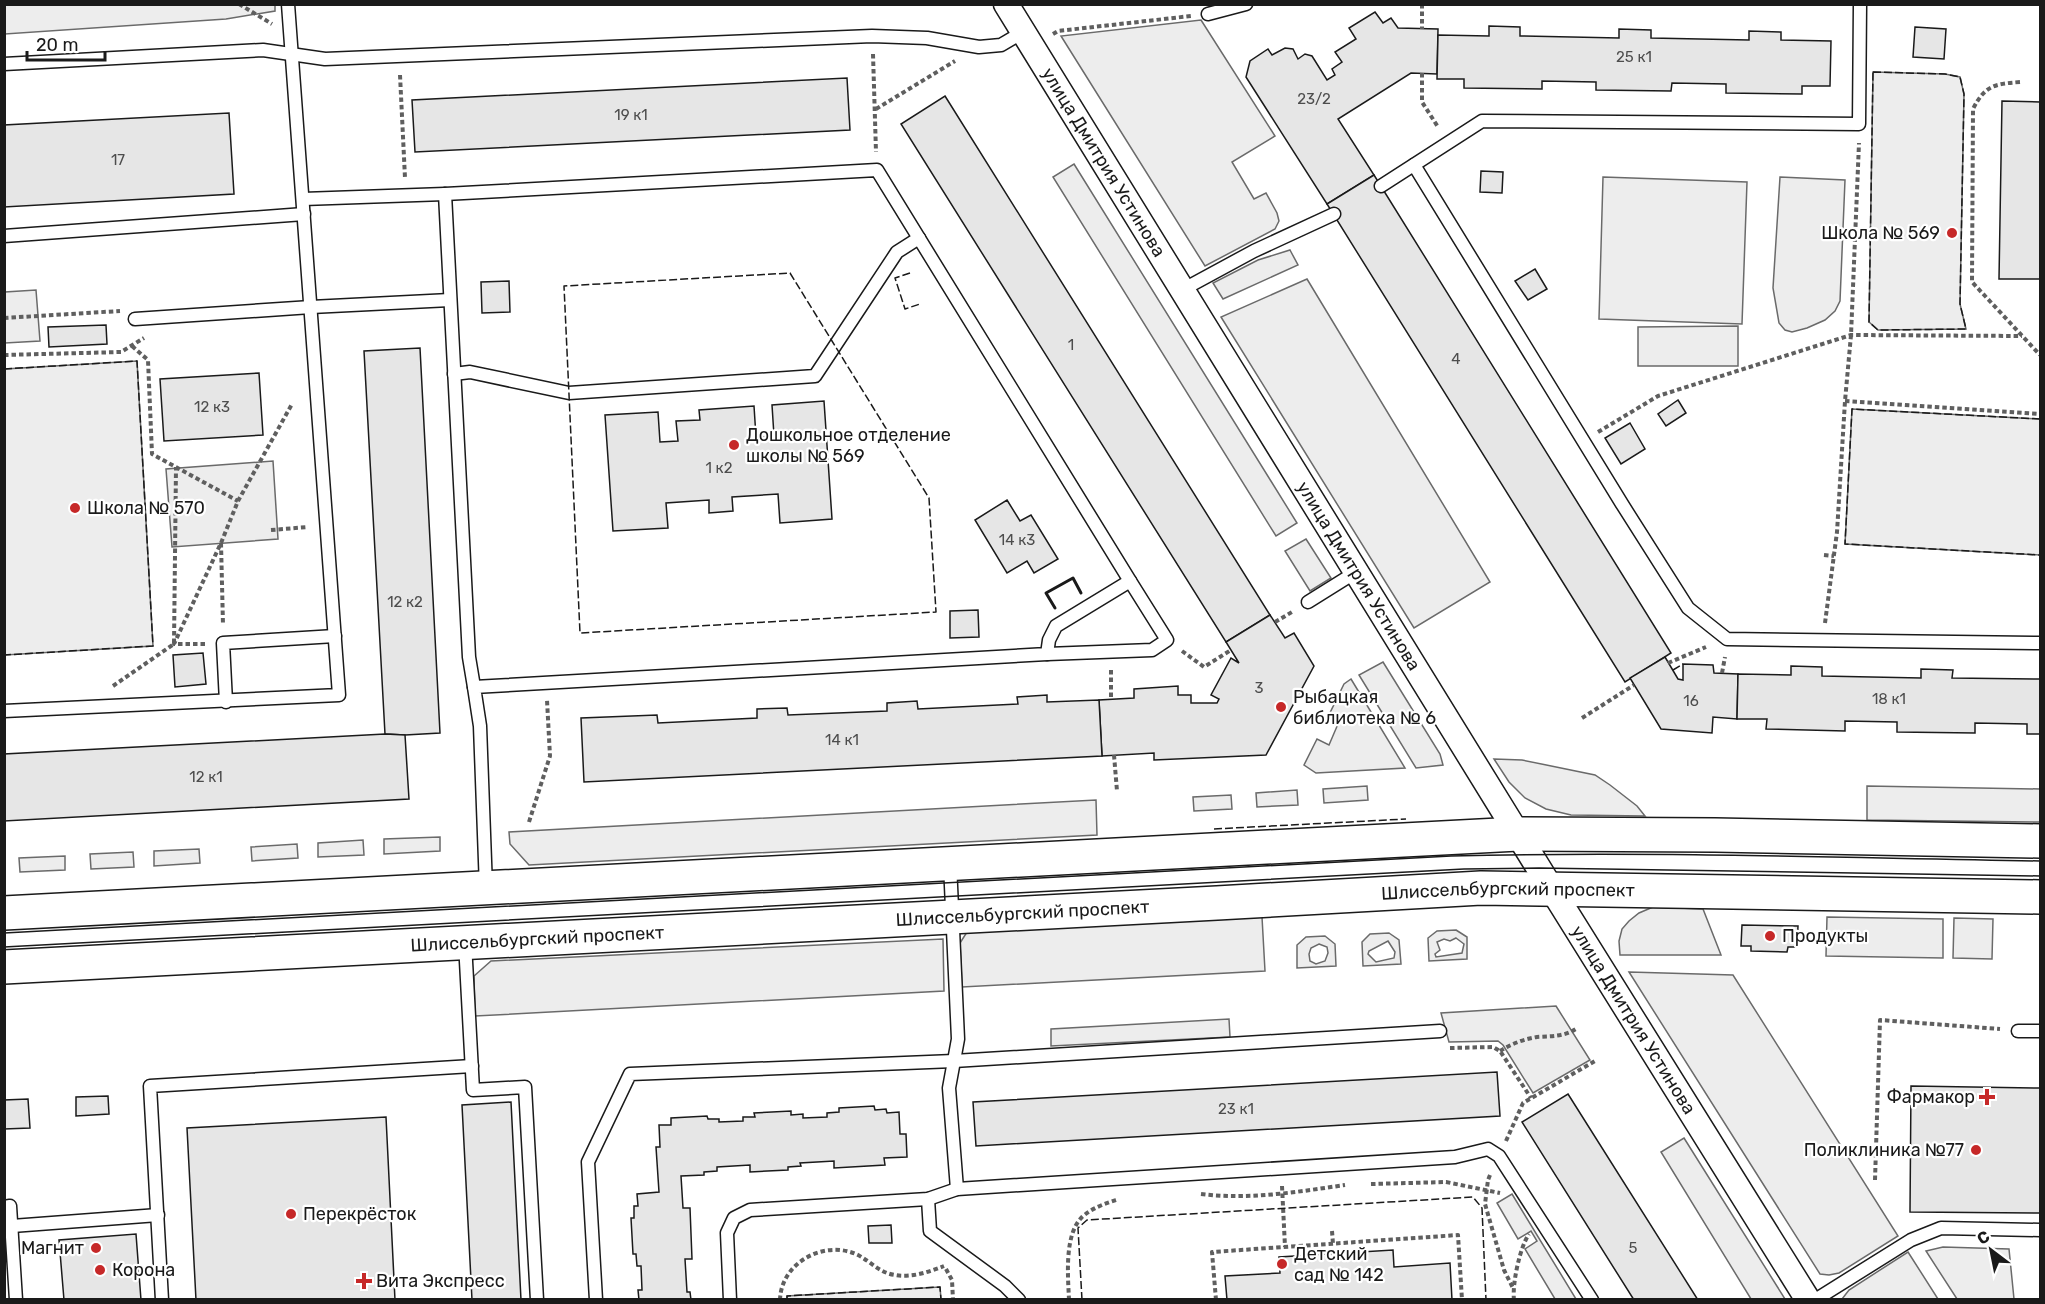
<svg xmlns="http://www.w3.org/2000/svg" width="2045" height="1304" viewBox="0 0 2045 1304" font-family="Rubik,sans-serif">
<rect width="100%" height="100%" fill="#fff"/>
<!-- built -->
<g fill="#ededed" stroke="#6a6a6a" stroke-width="1.5" fill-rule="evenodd">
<polygon points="5,4 275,4 275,11 226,19 5,34"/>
<polygon points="1201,20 1275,136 1232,162 1254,199 1266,193 1277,213 1279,221 1275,229 1205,266 1061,36"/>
<polygon points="1873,72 1945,74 1960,77 1964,94 1960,304 1966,329 1878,330 1869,322"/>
<polygon points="1074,164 1297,523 1276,536 1053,177"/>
<polygon points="1603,177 1747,182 1742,324 1599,319"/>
<polygon points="1780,177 1845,180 1840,301 1835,311 1825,320 1807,328 1792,332 1785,330 1779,323 1773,288"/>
<polygon points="1290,250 1298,265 1223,299 1213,283 1258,260"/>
<polygon points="1307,279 1490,582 1414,628 1221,317"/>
<polygon points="36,290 40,341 5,343 5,292"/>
<polygon points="1738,326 1738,366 1638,366 1638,327"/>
<polygon points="137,361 153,646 5,655 5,369"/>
<polygon points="1852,409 2040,419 2040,555 1845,544"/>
<polygon points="273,461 278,539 172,547 166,469"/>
<polygon points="1306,539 1331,578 1310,591 1285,551"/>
<polygon points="1383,662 1440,754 1443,765 1416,768 1359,675"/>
<polygon points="1351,679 1405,768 1316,773 1304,765 1317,739 1329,745 1338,724 1327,719 1344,684"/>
<polygon points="1494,759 1522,760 1595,775 1610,785 1637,806 1645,816 1571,815 1546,809 1525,798 1509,782"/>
<polygon points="1367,786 1368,800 1324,803 1323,789"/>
<polygon points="1867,786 2040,789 2040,822 1867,820"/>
<polygon points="1297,790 1298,805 1257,807 1256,793"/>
<polygon points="1231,795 1232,809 1194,811 1193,797"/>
<polygon points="1096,800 1097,835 529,865 510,844 509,832"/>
<polygon points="440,837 440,851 384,854 384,839"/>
<polygon points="363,840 364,855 318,857 318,843"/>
<polygon points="297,844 298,858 252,861 251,847"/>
<polygon points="199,849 200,863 154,866 154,851"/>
<polygon points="133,852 134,867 91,869 90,854"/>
<polygon points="65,856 65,870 20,872 19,858"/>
<polygon points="1653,907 1703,909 1721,955 1620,955 1619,941 1622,929 1629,921 1639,913"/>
<polygon points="1262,917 1265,971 962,987 960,943 967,932"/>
<polygon points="1827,917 1943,919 1943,958 1826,956"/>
<polygon points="1954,918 1993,919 1992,959 1953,958"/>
<path d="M 1456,930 L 1467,937 L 1467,959 L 1429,961 L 1428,938 L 1437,931 ZM 1456,938 L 1464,944 L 1462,953 L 1436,957 L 1435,954 L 1440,950 L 1437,942 L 1444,939 L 1450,941 Z"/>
<path d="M 1389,933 L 1399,940 L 1401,964 L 1363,966 L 1362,942 L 1370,934 ZM 1388,941 L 1395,952 L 1394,958 L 1376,962 L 1368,954 L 1369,951 Z"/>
<path d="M 1325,936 L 1335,944 L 1336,966 L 1297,968 L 1297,945 L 1306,937 ZM 1319,944 L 1327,947 L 1328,953 L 1325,961 L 1316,964 L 1310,961 L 1309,954 L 1311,948 Z"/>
<polygon points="943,939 944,991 475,1016 474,976 491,961"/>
<polygon points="1629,972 1733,975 1898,1236 1839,1273 1829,1275 1820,1274"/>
<polygon points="1556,1006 1590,1060 1533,1093 1503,1045 1498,1041 1449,1042 1441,1013"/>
<polygon points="1229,1019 1230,1037 1051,1046 1051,1029"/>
<polygon points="1684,1138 1785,1299 1751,1299 1661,1152"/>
<polygon points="1512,1194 1576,1299 1555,1299 1525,1249 1537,1241 1531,1231 1518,1239 1497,1203"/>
<polygon points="1943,1247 2009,1249 2014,1299 1957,1299 1926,1251"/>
<polygon points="1908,1252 1938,1299 1842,1299 1849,1290"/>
<polygon points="940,1287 941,1299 787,1299 787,1296"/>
</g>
<!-- building -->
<g fill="#e6e6e6" stroke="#1a1a1a" stroke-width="1.5">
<polygon points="1375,12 1383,23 1391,18 1398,28 1438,29 1437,74 1411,73 1338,119 1374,175 1327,204 1246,77 1250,61 1268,49 1272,55 1285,48 1293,49 1298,59 1305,54 1312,56 1327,80 1335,75 1332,69 1342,62 1335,52 1356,39 1349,28"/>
<polygon points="1489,26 1520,27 1520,36 1619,38 1619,29 1651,30 1651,38 1749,40 1749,31 1781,32 1781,40 1831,41 1830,86 1802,86 1802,94 1726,93 1726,84 1672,83 1671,91 1596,90 1596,82 1542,81 1542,89 1464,88 1464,79 1437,79 1438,35 1489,36"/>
<polygon points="1915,27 1946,29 1944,59 1913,57"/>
<polygon points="847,78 850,130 415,152 412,100"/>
<polygon points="945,96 1270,615 1226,642 901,124"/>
<polygon points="2002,101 2040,102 2040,279 1999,279"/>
<polygon points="229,113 234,194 4,207 4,125"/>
<polygon points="1481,171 1503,172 1502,193 1480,192"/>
<polygon points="1374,175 1671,653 1625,682 1327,204"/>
<polygon points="1535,269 1547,289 1528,300 1515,281"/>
<polygon points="509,281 510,312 482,313 481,282"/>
<polygon points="106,325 107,344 49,347 48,327"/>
<polygon points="420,348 440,733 405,735 385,734 364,351"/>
<polygon points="259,373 263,435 164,441 160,379"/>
<polygon points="1678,400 1686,413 1666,426 1658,414"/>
<polygon points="824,401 832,519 780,523 778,494 732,497 733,511 709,513 709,500 666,503 668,528 613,531 605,415 658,412 660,442 678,441 676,421 700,420 699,410 754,406 756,437 774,436 772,405"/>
<polygon points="1630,423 1645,449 1621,464 1605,438"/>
<polygon points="1007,500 1020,521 1031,515 1058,559 1034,573 1027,561 1007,573 975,520"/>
<polygon points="978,610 979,637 950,638 950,611"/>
<polygon points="1270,615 1285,638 1294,633 1314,666 1266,755 1154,760 1154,753 1102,756 1099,700 1134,698 1134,689 1178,686 1178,695 1191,695 1191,703 1217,703 1219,699 1211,695 1231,658 1239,663 1226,642"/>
<polygon points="203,653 206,684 175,687 173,655"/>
<polygon points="1665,657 1678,679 1683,680 1683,664 1713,665 1714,673 1738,674 1737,719 1713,717 1712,733 1661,729 1630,678"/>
<polygon points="1791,666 1822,667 1822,676 1921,678 1921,669 1953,670 1952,678 2040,679 2040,734 2027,734 2027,724 1975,723 1975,733 1897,732 1897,722 1845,721 1845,731 1766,729 1767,719 1737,719 1738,674 1791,675"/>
<polygon points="1047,695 1047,702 1099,700 1102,756 584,782 581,718 657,715 658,723 757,718 757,709 787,708 788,715 887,711 887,703 917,701 918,709 1018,704 1017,697"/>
<polygon points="385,734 405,735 409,799 4,821 4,754"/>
<polygon points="1742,925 1798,926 1797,947 1788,947 1787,952 1751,951 1751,946 1741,946"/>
<polygon points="1497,1072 1500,1116 976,1146 973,1102"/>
<polygon points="1911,1086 2040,1088 2040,1213 1910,1212"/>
<polygon points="1568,1094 1698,1300 1634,1300 1522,1122"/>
<polygon points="108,1096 109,1114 76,1116 76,1097"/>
<polygon points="28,1099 30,1128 4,1129 4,1100"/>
<polygon points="511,1102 521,1300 472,1300 462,1105"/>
<polygon points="874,1106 875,1110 886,1109 887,1113 899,1112 900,1134 906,1134 907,1157 884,1158 885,1165 834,1168 834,1161 800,1163 801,1166 788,1167 788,1170 750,1172 750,1165 717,1167 717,1171 704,1172 704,1175 681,1176 683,1208 690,1208 692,1259 685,1259 687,1292 690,1292 691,1300 639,1300 638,1290 642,1290 641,1266 637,1266 636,1254 633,1254 631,1218 634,1218 634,1206 638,1206 637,1194 659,1192 656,1147 660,1147 659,1125 671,1125 671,1118 707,1116 708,1119 719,1119 719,1122 743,1121 743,1117 755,1117 754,1113 791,1111 791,1115 803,1114 803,1118 827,1117 827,1113 839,1112 839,1108"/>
<polygon points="386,1117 395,1300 196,1300 187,1128"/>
<polygon points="891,1225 892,1243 869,1243 868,1226"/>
<polygon points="136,1234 141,1300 64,1300 59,1240"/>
<polygon points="1393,1250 1394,1267 1450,1263 1452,1300 1227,1300 1225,1276 1280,1273 1279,1257"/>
</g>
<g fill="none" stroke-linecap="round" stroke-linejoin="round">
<!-- service casing -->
<g stroke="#1a1a1a" stroke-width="15">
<g id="service">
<polyline points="1208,14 1246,4"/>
<polyline points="4,64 263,50 325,59 872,36 927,38 979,47 1001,45 1023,32"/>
<polyline points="1414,165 1622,504 1688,608 1727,639 2040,643"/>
<polyline points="1381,186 1482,121 1859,124 1860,4"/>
<polyline points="445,194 469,657 474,687"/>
<polyline points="303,199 445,194 877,170 1130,581 1056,626 1049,640 1047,654 474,687 480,726 486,888"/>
<polyline points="4,236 304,214"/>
<polyline points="1182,290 1254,251 1334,214"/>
<polyline points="135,319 311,307 450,300"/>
<polyline points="454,374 470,372 569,393 815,376 897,252 919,238"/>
<polyline points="1308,602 1356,572"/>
<polyline points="1047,654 1152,650 1167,640 1130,581"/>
<polyline points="226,702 223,643 335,636"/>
<polyline points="4,711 339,695 288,4"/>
<polyline points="950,864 958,1039 949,1088 957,1189"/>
<polyline points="465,943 473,1090 525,1087 537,1300"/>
<polyline points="2018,1031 2040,1031"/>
<polyline points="928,1199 930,1231 1005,1286 1019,1300"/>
<polyline points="4,1207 10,1206 16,1300"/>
<polyline points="12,1226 158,1215"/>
<polyline points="162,1300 150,1086 472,1066"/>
<polyline points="596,1300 588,1162 630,1074 954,1061 1440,1031"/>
<polyline points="730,1300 727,1233 734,1218 750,1210 928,1199 957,1189 1455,1157 1488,1149 1499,1156 1592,1300"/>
<polyline points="1815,1300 1911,1240 1941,1228 2040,1230"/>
</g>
</g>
<!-- minor casing -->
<g stroke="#1a1a1a" stroke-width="27">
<g id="minor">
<path id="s1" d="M 1006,4 L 1551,888 L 1808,1300"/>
</g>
</g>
<!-- primary casing -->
<g stroke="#1a1a1a" stroke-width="36">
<g id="primary">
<polyline points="4,913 1518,834 1715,835 2040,841"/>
<path id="s2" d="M 4,967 L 1217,903 L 1481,888 L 2040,897"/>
</g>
</g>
<!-- path -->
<g stroke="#5f5f5f" stroke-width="4" stroke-dasharray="4.5 3" stroke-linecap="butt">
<polyline points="239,4 272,24"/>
<polyline points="1422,4 1422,29"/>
<polyline points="2026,4 2036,4"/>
<polyline points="1053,34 1058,31 1191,16"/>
<polyline points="873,54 876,152"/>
<polyline points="1422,73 1422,102 1438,127"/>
<polyline points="400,75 405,178"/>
<path d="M 2020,82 C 1995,84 1985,85 1973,109 L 1972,282 L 2040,355"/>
<polyline points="876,109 955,61"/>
<polyline points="4,318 120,311"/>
<polyline points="132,346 148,360 152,454 238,501"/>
<polyline points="4,355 121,352 144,338"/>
<polyline points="1845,401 2040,414"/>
<polyline points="1598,432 1658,396 1851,335 2022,336"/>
<polyline points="271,530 308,527"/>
<polyline points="221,543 223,625"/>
<polyline points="1824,555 1834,556"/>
<polyline points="1275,622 1292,612"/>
<polyline points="1825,623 1837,532 1845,401 1851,335 1859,143"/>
<polyline points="205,644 174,644 221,543 238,501 292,404"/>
<polyline points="1182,651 1204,667 1231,650"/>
<polyline points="1668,663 1706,647"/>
<polyline points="1111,670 1111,699"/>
<polyline points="1722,673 1725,657"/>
<polyline points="113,686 174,644 176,467"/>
<polyline points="1582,718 1634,685"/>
<polyline points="1114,755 1117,791"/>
<polyline points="529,822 550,756 547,700"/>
<polyline points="1450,1048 1493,1047 1500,1051 1531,1098"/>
<path d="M 1500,1051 C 1511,1044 1524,1039 1537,1037 C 1551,1036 1563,1037 1576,1029"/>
<polyline points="1506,1141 1523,1103 1595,1061"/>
<polyline points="1490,1175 1488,1180 1485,1204 1504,1270 1513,1288"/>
<polyline points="1875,1180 1880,1020 2000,1029"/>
<polyline points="1371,1184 1446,1182 1500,1193"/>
<polyline points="1282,1186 1285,1247"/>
<path d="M 1201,1194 C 1249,1200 1297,1192 1345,1185"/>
<polyline points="1332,1231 1333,1244"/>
<polyline points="946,1269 952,1280 953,1300"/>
<path d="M 780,1300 C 781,1262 825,1239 858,1255 C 871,1262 880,1273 895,1275 C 911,1278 929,1272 944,1266"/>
<path d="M 1069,1300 C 1068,1276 1064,1235 1082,1217 C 1092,1208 1104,1204 1116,1200"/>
<polyline points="1216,1300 1212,1252 1458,1235 1462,1300"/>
<path d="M 1514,1300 C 1512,1284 1520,1247 1529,1234"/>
</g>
<!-- service -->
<use href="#service" stroke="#fff" stroke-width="12"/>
<!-- minor -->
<use href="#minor" stroke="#fff" stroke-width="24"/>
<!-- primary -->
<use href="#primary" stroke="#fff" stroke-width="33"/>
<!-- tram -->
<g stroke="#1a1a1a" stroke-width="1.5">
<path d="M 4,933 L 1451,856 C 1648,851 1844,858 2040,861"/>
<polyline points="4,947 1464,869 1539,868 2040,876"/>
</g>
<!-- fence -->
<g stroke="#1a1a1a" stroke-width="1.5" stroke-dasharray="8 3" stroke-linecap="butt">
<polygon points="1873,72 1945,74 1960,77 1964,94 1960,304 1966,329 1878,330 1869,322"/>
<polygon points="790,273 929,498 936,612 580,633 564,286"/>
<polyline points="910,273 895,278 905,309 920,304"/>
<polyline points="4,369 137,361 153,646 4,655"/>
<polyline points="2040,419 1852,409 1845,544 2040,555"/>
<polyline points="1673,670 1683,664"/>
<polyline points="1214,829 1406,819"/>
<polyline points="787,1300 787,1296 940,1287 941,1300"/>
<polyline points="1082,1300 1078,1228 1087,1220 1473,1197 1482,1208 1486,1300"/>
</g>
<!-- wall -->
<polyline stroke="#1a1a1a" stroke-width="3" points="1055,608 1046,593 1073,578 1081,593"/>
</g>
<!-- markers -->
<g fill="#c62828" stroke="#fff" stroke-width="2">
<circle cx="1952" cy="233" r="6"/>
<circle cx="734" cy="445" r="6"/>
<circle cx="75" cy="508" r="6"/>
<circle cx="1281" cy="707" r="6"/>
<circle cx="1770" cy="936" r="6"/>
<path d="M1984 1088h6v6h6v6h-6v6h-6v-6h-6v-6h6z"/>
<circle cx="1976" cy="1150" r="6"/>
<circle cx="291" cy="1214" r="6"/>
<circle cx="96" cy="1248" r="6"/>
<circle cx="1282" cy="1264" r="6"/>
<circle cx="100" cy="1270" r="6"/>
<path d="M361 1272h6v6h6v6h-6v6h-6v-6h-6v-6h6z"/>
</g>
<g text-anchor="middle" stroke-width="4.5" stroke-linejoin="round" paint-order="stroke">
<!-- number labels -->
<g font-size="15" fill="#4d4d4d">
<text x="1634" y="62">25 к1</text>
<text x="1314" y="104">23/2</text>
<text x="631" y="120">19 к1</text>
<text x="118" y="165">17</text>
<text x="1071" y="350">1</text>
<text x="1456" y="364">4</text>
<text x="212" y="412">12 к3</text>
<text x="719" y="473">1 к2</text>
<text x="1017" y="545">14 к3</text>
<text x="405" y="607">12 к2</text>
<text x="1259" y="693">3</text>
<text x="1889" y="704">18 к1</text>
<text x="1691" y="706">16</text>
<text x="842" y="745">14 к1</text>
<text x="206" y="782">12 к1</text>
<text x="1236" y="1114">23 к1</text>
<text x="1633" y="1253">5</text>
</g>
<!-- street labels -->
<g font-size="18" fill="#1a1a1a" stroke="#fff">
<text dy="6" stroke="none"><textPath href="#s1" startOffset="186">улица Дмитрия Устинова</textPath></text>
<text dy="6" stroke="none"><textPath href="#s1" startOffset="672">улица Дмитрия Устинова</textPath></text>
<text dy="6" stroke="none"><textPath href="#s2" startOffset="1506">Шлиссельбургский проспект</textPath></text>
<text dy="6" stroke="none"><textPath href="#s2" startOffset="1020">Шлиссельбургский проспект</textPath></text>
<text dy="6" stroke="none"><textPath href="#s2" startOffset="534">Шлиссельбургский проспект</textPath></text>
<text dy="6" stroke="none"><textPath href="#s1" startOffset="1194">улица Дмитрия Устинова</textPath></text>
</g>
<!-- poi labels -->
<g font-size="18" fill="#1a1a1a" stroke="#fff" text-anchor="start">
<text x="1940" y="239" text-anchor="end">Школа № 569</text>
<text x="746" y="441">Дошкольное отделение<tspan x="746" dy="21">школы № 569</tspan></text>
<text x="87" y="514">Школа № 570</text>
<text x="1293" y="703">Рыбацкая<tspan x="1293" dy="21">библиотека № 6</tspan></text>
<text x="1782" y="942">Продукты</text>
<text x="1975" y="1103" text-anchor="end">Фармакор</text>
<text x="1964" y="1156" text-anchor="end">Поликлиника №77</text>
<text x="303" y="1220">Перекрёсток</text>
<text x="84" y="1254" text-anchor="end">Магнит</text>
<text x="1294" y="1260">Детский<tspan x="1294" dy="21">сад № 142</tspan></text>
<text x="112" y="1276">Корона</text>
<text x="376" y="1287">Вита Экспресс</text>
</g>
</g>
<!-- border -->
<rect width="2045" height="1304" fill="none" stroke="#1a1a1a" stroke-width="12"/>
<!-- north arrow -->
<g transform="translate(1991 1250) rotate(328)" stroke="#ffffff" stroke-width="4.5" paint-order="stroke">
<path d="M0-4.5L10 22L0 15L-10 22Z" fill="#1a1a1a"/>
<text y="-9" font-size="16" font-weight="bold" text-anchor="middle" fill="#1a1a1a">С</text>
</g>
<!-- scale -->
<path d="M27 51v9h78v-9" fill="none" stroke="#1a1a1a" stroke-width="3"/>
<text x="36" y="51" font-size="18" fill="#1a1a1a" stroke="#ffffff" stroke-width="4.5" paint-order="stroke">20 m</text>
</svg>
